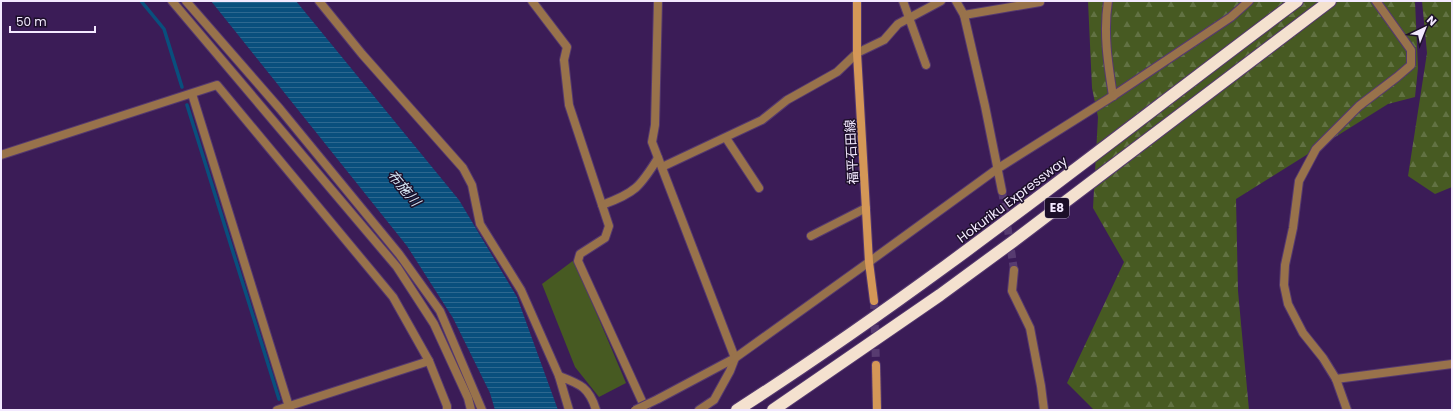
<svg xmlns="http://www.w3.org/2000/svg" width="1453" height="411" viewBox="0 0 1453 411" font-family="Poppins,'Noto Sans JP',sans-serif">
<defs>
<pattern id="forest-firs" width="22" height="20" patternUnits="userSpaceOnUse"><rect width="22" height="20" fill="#475a22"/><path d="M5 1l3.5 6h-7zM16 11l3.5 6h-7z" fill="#627243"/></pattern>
<pattern id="water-rules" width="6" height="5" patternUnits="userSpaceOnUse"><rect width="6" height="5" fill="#094f7d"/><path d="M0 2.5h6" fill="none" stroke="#2d6890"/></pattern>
</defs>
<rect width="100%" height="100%" fill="#3b1c57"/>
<!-- grass -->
<polygon fill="#475a22" points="574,260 626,383 599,397 575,367 542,284"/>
<!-- forest -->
<g fill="url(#forest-firs)">
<polygon points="1088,1 1415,1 1418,68 1415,97 1388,104 1236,199 1238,291 1249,410 1094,410 1067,383 1124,262 1093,208 1098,117 1092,88"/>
<polygon points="1422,1 1452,1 1452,187 1435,194 1408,176 1427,53"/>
</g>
<!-- water -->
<polygon fill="url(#water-rules)" points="211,1 296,1 459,200 517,297 558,410 495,410 490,393 453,318 407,246"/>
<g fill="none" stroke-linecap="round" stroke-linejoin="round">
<!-- stream -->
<g stroke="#094f7d" stroke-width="3.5">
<polyline points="141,1 164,29 182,87"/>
<polyline points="187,105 279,399"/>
</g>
<!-- minor-tunnel -->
<polyline stroke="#573b70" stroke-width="8" stroke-dasharray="8 4" stroke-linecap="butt" points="1002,191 1014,270"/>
<!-- secondary-tunnel -->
<polyline stroke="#573b70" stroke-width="8" stroke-dasharray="8 4" stroke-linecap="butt" points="874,301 876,365"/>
<!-- minor casing -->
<g stroke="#55396f" stroke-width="10">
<g id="minor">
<polyline points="172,1 397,267 434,324 468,398 471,410"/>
<polyline points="186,1 280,109 399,254 440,311 482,410"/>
<polyline points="319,1 362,54 463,168 472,185 480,224 521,290 559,376"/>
<polyline points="532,1 567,47 564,60 569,105 609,226 605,238 580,254 578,261 646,410"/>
<polyline points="658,1 655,125 652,142 735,358 730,371 714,400 699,410"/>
<polyline points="903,1 926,65"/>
<polyline points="956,1 964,15 985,106 1002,191"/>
<path d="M 1108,1 C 1103,33 1108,64 1113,96"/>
<polyline points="964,15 1040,2"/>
<polyline points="192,94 290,410"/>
<polyline points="726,138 759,188"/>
<polyline points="1,155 217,85 393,297 429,361 447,406 447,410"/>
<polyline points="662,167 762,120 787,100 837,72 857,53 884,40 898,24 941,1"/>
<path d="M 602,205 C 635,193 640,187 658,158"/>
<polyline points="811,236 866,208"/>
<polyline points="869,262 997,169 1113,96 1231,17 1249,1"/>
<polyline points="1014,270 1012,291 1030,328 1041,386 1044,410"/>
<polyline points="1336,379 1452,364"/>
<polyline points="277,410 429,361"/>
<path d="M 569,410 L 559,376 C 580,384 589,387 596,410"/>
<polyline points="1347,410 1336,379 1323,358 1303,333 1288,304 1284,285 1285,265 1293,228 1299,181 1316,149 1359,106 1397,77 1411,65 1411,50 1376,1"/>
</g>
</g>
<!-- tertiary casing -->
<g stroke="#55396f" stroke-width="10">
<polyline id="tertiary" points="658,399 735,358 869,262"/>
</g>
<!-- secondary casing -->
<g stroke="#55396f" stroke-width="10">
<g id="secondary">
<polyline points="857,1 857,53 869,262 874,301"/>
<polyline points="876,365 877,410"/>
</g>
</g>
<!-- motorway casing -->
<g stroke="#55396f" stroke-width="14">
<g id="motorway">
<path d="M 737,410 C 932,285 1112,139 1297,1"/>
<polyline points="773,410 940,295 1015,240 1330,1"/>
</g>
</g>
<!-- minor -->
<use href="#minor" stroke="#98724b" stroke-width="8"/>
<!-- tertiary -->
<use href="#tertiary" stroke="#98724b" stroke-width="8"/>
<!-- secondary -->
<use href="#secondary" stroke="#d49757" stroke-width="8"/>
<!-- motorway -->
<use href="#motorway" stroke="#f4e1cf" stroke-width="12"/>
<!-- tertiary-bridge casing -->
<g stroke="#55396f" stroke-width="10" stroke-linecap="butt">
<polyline id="tertiary-bridge" points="635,410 658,399"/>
</g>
<!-- tertiary-bridge -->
<use href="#tertiary-bridge" stroke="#98724b" stroke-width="8"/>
</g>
<g text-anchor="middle" stroke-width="3" stroke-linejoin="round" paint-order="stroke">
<!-- shield labels -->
<rect fill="#1c0f29" stroke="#b2a8bf" stroke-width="1" x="1045" y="198" width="24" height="20" rx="3"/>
<g font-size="12" font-weight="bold" fill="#f3e9ff">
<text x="1057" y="212">E8</text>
</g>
<!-- street labels -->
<g font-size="13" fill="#f3e9ff" stroke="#1c0f29">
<text transform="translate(851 152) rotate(-93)" y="5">福平石田線</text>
<text transform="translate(1012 199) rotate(-37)" y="5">Hokuriku Expressway</text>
</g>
<!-- water labels -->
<g font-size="14" font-style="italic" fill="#d3e3f1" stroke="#1c0f29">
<text transform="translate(404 188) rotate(50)" y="5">布施川</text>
</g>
</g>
<!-- border -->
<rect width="1453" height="411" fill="none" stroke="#f3e9ff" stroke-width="4"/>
<!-- north arrow -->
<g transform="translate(1425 28) rotate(43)" stroke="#1c0f29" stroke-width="3" paint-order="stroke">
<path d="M0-3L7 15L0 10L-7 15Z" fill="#f3e9ff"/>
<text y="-6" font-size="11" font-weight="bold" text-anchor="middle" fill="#f3e9ff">N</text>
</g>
<!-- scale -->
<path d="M10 26v6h85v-6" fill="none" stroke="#f3e9ff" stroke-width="2"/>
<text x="16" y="26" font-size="12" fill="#f3e9ff" stroke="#1c0f29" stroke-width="3" paint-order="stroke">50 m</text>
</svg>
